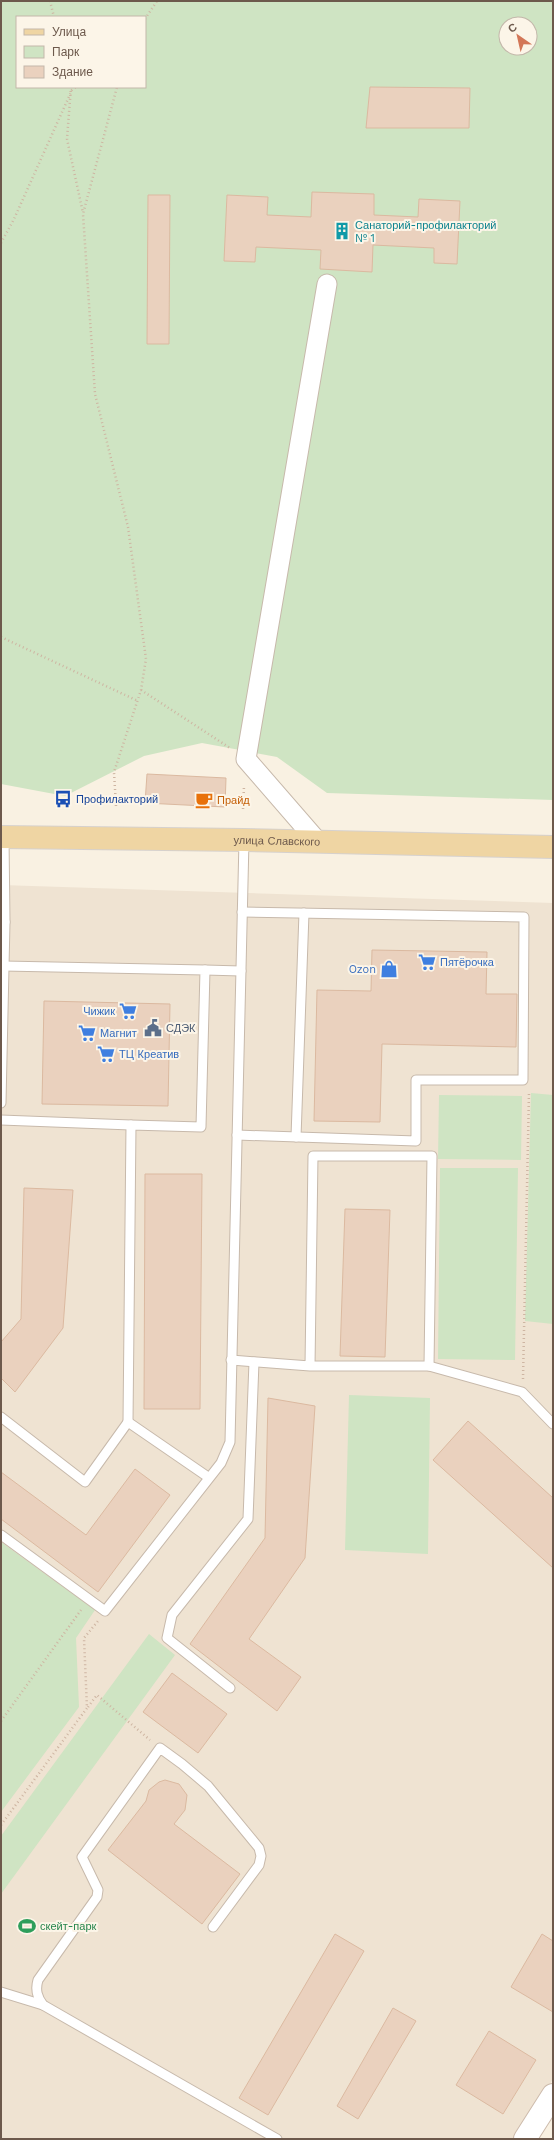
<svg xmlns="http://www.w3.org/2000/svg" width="554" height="2140" viewBox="0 0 554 2140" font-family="'Work Sans',sans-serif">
<rect width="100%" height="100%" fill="#f9f1e2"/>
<!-- residential -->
<polygon fill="#efe3d2" points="1,885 553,903 553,2079 516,2139 1,2139"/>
<!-- green -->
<g fill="#cfe4c3" fill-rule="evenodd">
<path d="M 1,1 L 553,1 L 553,800 L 327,793 L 277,757 L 202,743 L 144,756 L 65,796 L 1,784 ZM 17,17 L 145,17 L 145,87 L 17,87 ZM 506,24 L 530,24 L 530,48 L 506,48 Z"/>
<polygon points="531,1093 553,1095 553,1324 525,1321"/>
<polygon points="439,1095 522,1096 521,1160 438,1159"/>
<polygon points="440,1168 518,1168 515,1360 438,1359"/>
<polygon points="349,1395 430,1398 428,1554 345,1550"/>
<polygon points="1,1542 95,1610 76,1638 79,1707 1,1812"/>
<polygon points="149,1634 175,1655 1,1894 1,1836"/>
</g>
<!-- building -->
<g fill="#ead1be" stroke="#dbb9a0">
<polygon points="370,87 470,88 469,128 366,128"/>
<polygon points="312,192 374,194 374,215 418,217 419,199 460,201 457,264 434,263 434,248 373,245 372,272 320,269 321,250 256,247 255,262 224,261 227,195 268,197 267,215 311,217"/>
<polygon points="148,195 170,195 169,344 147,344"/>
<polygon points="147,774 226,778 225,807 145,803"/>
<polygon points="372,950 487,952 486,994 517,994 516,1047 382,1044 380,1122 314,1121 317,990 371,991"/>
<polygon points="44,1001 170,1004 168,1106 42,1104"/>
<polygon points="145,1174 202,1174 200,1409 144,1409"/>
<polygon points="24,1188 73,1190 63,1328 15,1392 1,1378 1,1342 21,1319"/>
<polygon points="345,1209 390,1210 385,1357 340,1356"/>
<polygon points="268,1398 315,1406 305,1558 249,1639 301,1677 277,1711 190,1644 265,1538"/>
<polygon points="468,1421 553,1498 553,1568 433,1460"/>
<polygon points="135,1469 170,1495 98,1592 1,1519 1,1472 86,1535"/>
<polygon points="172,1673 227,1714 198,1753 143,1712"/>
<polygon points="165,1780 179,1784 187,1795 185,1810 174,1824 240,1874 202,1924 108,1850 146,1801 149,1790 159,1782"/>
<polygon points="335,1934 364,1951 268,2115 239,2098"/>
<polygon points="542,1934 553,1941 553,2012 511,1987"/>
<polygon points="393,2008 416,2021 358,2119 337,2106"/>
<polygon points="489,2031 536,2060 503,2114 456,2085"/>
</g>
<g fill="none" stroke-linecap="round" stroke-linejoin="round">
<!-- lane casing -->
<g stroke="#c7b9ab" stroke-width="11">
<g id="lane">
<polyline points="1,922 5,922 4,837"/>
<polyline points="3,966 205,970 201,1127 131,1125 128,1422"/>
<polyline points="205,970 241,971"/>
<polyline points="1,1103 5,922"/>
<polyline points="1,1120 131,1125"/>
<polyline points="237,1135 416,1141 416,1080 523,1080 524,917 242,912"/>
<polyline points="296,1137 304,913"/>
<polyline points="231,1360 310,1366 313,1156 432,1156 429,1366 310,1366"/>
<polyline points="429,1366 522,1392 553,1424"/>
<polyline points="1,1417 85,1482 128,1422 208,1477"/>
<polyline points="1,1535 105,1611 221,1463 230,1442 244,840"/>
<polyline points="230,1688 167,1638 172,1615 248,1519 254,1362"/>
<path d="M 213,1927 L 259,1865 L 261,1856 L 259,1848 L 208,1786 L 182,1764 L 160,1748 L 82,1857 L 98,1890 L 97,1897 L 38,1980 C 35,1990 37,1997 43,2005 L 277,2139"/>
<polyline points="1,1992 43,2005"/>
</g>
</g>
<!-- street casing -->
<g stroke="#c7b9ab" stroke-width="21">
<polyline id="street" points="318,842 246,759 327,284"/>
</g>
<!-- secondary casing -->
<g stroke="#cdbbac" stroke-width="24">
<polyline id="secondary" points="525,2139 553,2095"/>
</g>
<!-- primary casing -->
<g stroke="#d6d1cd" stroke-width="24">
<g id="primary">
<path id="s1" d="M 1,837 L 244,840 L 553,847"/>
</g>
</g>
<!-- path -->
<g stroke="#ceb5a2" stroke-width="2.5" stroke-dasharray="1 3" stroke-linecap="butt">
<polyline points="50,1 54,17"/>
<polyline points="145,19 157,1"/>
<polyline points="71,87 67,139 83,213"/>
<polyline points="1,243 14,219 72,90 76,87"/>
<polyline points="1,637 138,701"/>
<polyline points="141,690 230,748"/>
<polyline points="116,806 114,772 141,690 146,659 128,527 95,394 83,214 117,87"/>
<polyline points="243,809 244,786"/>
<polyline points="523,1379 529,1092"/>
<polyline points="88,1707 97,1695 150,1740"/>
<polyline points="1,1721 81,1610"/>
<polyline points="1,1825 87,1708 84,1638 98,1621"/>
</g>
<!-- lane -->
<use href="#lane" stroke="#fff" stroke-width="9"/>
<!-- street -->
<use href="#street" stroke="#fff" stroke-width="19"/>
<!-- secondary -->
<use href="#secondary" stroke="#fff" stroke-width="22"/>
<!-- primary -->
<use href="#primary" stroke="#efd5a3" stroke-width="22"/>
</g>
<!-- icons -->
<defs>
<g id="building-bare" transform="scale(1.38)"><path d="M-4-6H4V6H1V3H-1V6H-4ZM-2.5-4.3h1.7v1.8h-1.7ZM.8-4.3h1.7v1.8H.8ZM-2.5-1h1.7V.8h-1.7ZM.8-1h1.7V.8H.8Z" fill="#0f9aa8" stroke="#fcf5e8" stroke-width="2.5" paint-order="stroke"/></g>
<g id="bus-bare" transform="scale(1.38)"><path d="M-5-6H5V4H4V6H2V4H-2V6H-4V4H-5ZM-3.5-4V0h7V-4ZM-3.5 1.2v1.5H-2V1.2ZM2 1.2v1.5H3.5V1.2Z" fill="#1a4fb4" stroke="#fcf5e8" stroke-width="2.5" paint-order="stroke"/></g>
<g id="cafe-bare" transform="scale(1.38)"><path d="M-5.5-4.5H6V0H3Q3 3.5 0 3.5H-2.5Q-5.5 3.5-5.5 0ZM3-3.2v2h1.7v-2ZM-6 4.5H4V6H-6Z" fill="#e8710a" stroke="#fcf5e8" stroke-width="2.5" paint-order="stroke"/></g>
<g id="supermarket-bare" transform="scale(1.38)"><path d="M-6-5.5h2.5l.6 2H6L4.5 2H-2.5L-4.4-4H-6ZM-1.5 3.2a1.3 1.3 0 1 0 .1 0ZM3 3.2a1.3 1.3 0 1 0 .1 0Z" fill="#3f7fe0" stroke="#fcf5e8" stroke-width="2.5" paint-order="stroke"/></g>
<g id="shop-bare" transform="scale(1.38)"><path d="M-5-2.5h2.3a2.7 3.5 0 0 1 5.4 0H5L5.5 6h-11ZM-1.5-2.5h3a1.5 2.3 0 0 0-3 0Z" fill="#3f7fe0" stroke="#fcf5e8" stroke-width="2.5" paint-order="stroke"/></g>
<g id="civic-bare" transform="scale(1.38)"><path d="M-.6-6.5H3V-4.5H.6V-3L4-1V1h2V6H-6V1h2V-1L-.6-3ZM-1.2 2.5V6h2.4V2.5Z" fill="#5c6f8a" stroke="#fcf5e8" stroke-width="2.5" paint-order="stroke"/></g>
<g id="stadium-bare" transform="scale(1.38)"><path d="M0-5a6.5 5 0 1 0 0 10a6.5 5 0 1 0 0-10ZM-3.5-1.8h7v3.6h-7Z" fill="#2e9e5b" stroke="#fcf5e8" stroke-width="2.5" paint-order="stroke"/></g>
</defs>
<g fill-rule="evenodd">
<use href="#building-bare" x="342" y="231"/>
<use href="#bus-bare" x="63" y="799"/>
<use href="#cafe-bare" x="204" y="800"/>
<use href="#supermarket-bare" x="427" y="962"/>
<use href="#shop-bare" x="389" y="969"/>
<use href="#supermarket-bare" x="128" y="1011"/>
<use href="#civic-bare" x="153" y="1028"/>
<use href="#supermarket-bare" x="87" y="1033"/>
<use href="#supermarket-bare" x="106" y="1054"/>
<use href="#stadium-bare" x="27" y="1926"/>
</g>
<g text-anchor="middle" stroke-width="4" stroke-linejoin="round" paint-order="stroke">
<!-- culture labels -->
<g font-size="11" fill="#0d838f" stroke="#fcf5e8" text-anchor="start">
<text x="355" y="229">Санаторий-профилакторий<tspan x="355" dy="13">№ 1</tspan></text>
</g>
<!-- transit labels -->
<g font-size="11" fill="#164399" stroke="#fcf5e8" text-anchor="start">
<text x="76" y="803">Профилакторий</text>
</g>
<!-- food labels -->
<g font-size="11" fill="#c56008" stroke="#fcf5e8" text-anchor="start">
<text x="217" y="804">Прайд</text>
</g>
<!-- street labels -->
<g font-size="11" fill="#6d594c" stroke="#fcf5e8">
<text dy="4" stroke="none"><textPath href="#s1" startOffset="276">улица Славского</textPath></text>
</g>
<!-- shop labels -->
<g font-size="11" fill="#366cbe" stroke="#fcf5e8" text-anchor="start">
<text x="440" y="966">Пятёрочка</text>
<text x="376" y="973" text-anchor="end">Ozon</text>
<text x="115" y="1015" text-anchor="end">Чижик</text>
<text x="100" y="1037">Магнит</text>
<text x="119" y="1058">ТЦ Креатив</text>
</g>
<!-- service labels -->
<g font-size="11" fill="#4e5e75" stroke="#fcf5e8" text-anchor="start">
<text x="166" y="1032">СДЭК</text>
</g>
<!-- leisure labels -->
<g font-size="11" fill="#27864d" stroke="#fcf5e8" text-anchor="start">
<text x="40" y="1930">скейт-парк</text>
</g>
</g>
<!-- border -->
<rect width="554" height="2140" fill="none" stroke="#6d594c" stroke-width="4"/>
<!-- legend -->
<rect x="16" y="16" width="130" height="72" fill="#fcf5e8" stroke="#c3b7aa"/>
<rect x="24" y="29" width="20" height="6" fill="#efd5a3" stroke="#c3b7aa"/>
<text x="52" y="36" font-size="12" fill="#6d594c">Улица</text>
<rect x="24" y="46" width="20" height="12" fill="#cfe4c3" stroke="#c3b7aa"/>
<text x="52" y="56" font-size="12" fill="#6d594c">Парк</text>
<rect x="24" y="66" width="20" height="12" fill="#ead1be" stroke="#c3b7aa"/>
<text x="52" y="76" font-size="12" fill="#6d594c">Здание</text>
<!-- north arrow -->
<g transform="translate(518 36) rotate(326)"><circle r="19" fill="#fcf5e8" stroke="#c3b7aa"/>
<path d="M0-3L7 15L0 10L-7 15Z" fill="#d37757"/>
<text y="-6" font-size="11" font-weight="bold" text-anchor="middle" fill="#6d594c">С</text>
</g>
</svg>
